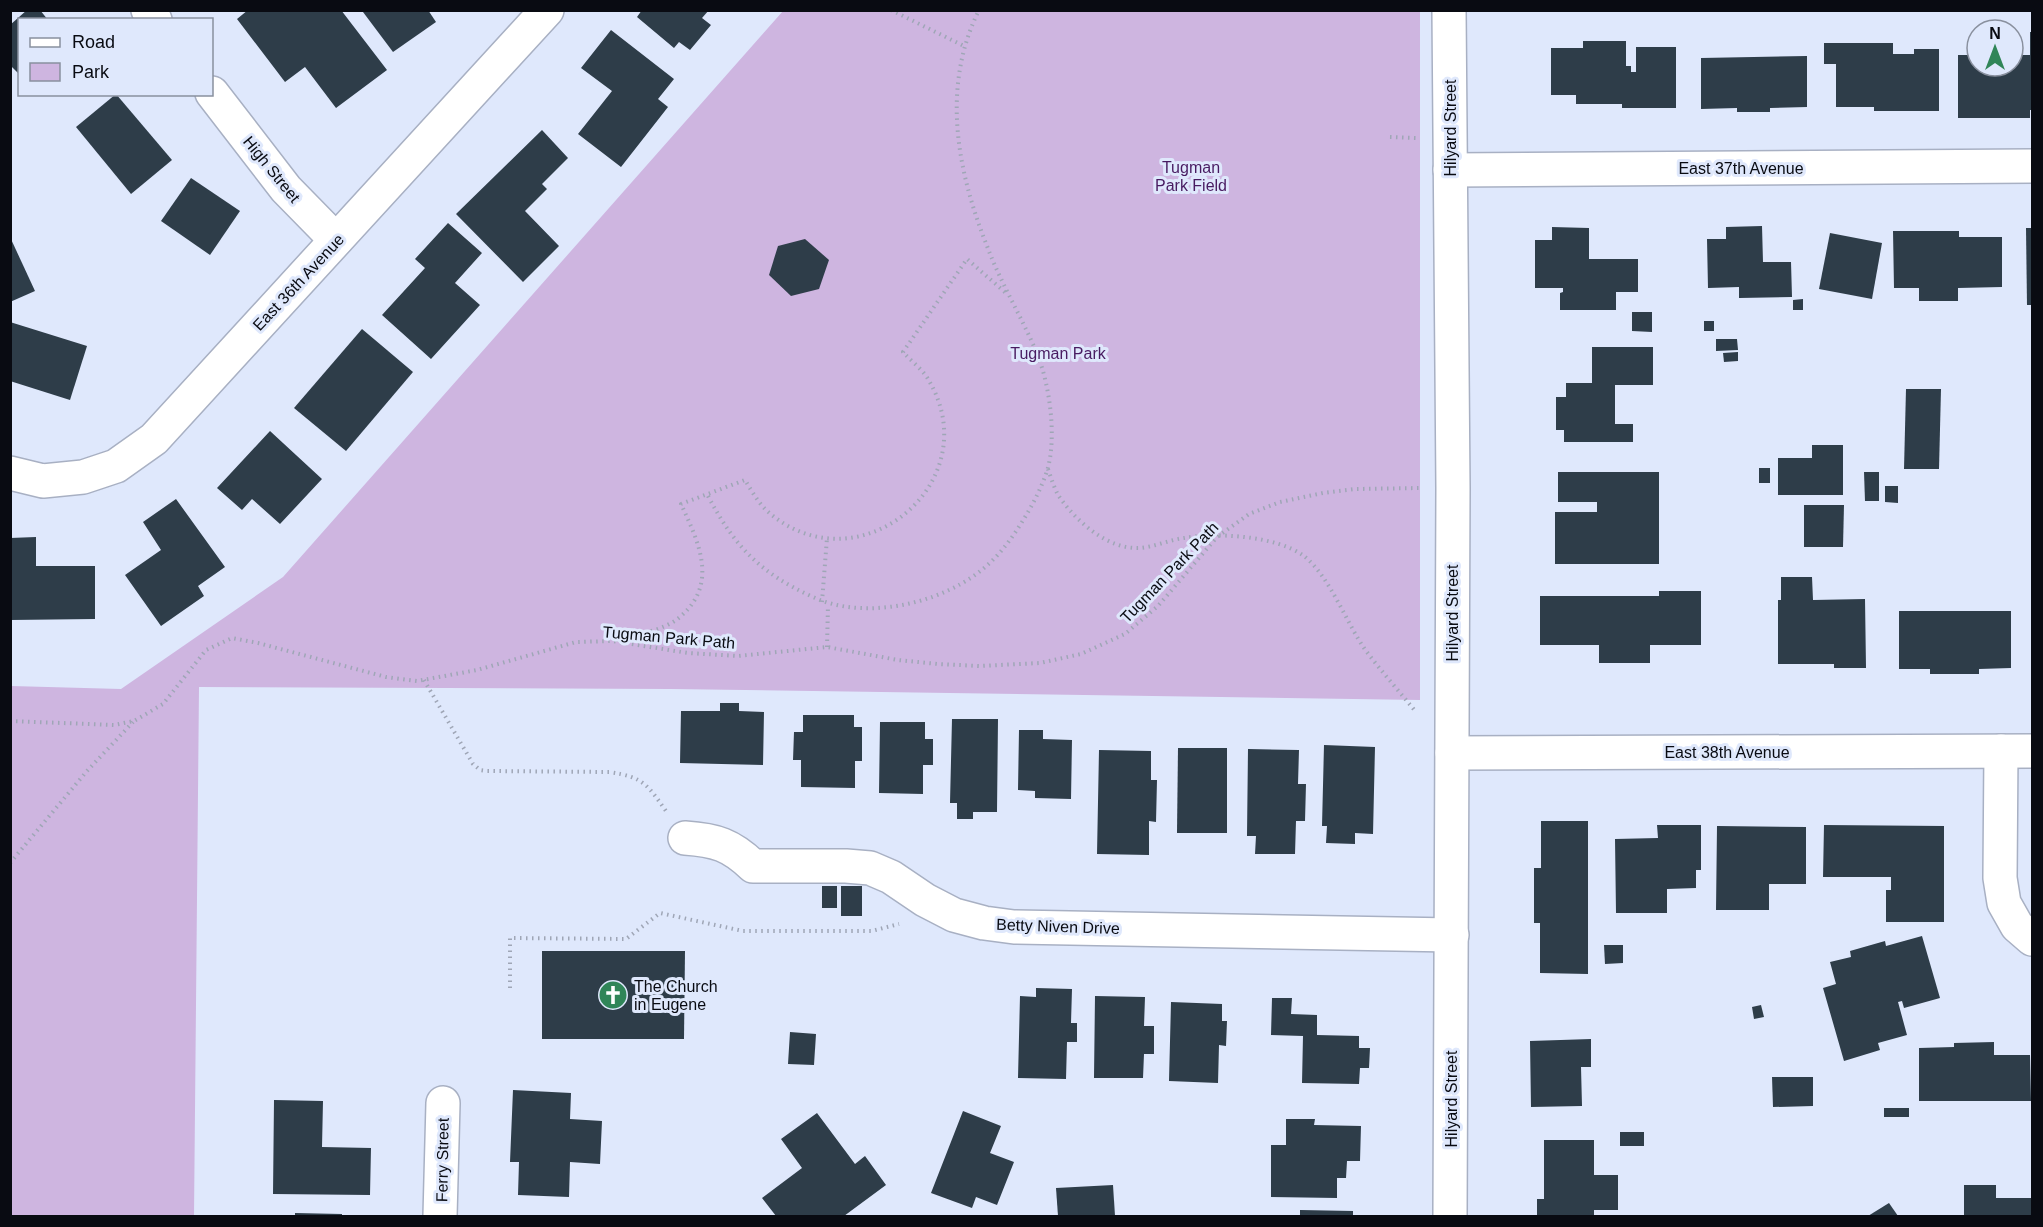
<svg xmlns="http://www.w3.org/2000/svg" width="2043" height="1227" viewBox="0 0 2043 1227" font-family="Helvetica,sans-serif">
<rect width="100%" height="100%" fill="#dfe8fc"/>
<!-- green -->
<polygon fill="#ceb5e0" points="783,11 1420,11 1420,700 671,689 199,687 194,1216 11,1216 11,686 121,689 283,577"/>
<!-- building -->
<g fill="#2e3d49">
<polygon points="27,10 40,10 48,20 20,20 20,75 10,65 10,25"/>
<polygon points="248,10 341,10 387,70 336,108 305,67 285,82 237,19"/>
<polygon points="365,10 428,10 436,22 393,52 363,12"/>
<polygon points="642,10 709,10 702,18 711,25 690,50 679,42 674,48 637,17"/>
<polygon points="611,30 674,79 658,99 668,107 621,167 578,134 612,91 581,68"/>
<polygon points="2030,32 2032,32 2032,110 2030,110 2030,118 1958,118 1958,55 1977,55 1977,66 2013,66 2013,55 2030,55"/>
<polygon points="1583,41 1626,41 1626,66 1631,66 1631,72 1636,72 1636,47 1676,47 1676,108 1622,108 1622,104 1576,104 1576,95 1551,95 1551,48 1583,48"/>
<polygon points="1824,43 1893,43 1893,54 1914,54 1914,49 1939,49 1939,111 1874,111 1874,107 1836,107 1836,64 1824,64"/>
<polygon points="1807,56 1807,107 1770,108 1770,112 1737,112 1737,108 1701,109 1701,58"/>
<polygon points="116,94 172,160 131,194 76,127"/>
<polygon points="542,130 568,158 542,184 547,189 525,211 559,246 523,282 456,214"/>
<polygon points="191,178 240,211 210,255 161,221"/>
<polygon points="448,223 482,253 455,283 480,305 431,359 382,315 425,268 415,259"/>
<polygon points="1762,226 1763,262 1791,262 1792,297 1739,298 1739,287 1708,288 1707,239 1726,239 1726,227"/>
<polygon points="1552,227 1589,228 1589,259 1638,259 1638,292 1616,292 1616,310 1560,310 1560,293 1563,292 1563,288 1535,288 1535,240 1552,240"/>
<polygon points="2026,228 2032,228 2032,305 2027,305"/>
<polygon points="1893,231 1959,231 1959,237 2002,237 2002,287 1958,288 1958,301 1919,301 1919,288 1894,288"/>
<polygon points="1830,233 1882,243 1872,299 1819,289"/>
<polygon points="10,237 35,291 10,302"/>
<polygon points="805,239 829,260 819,289 791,296 769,275 778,246"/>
<polygon points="1803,299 1803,310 1793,310 1793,300"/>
<polygon points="1632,312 1652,312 1652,332 1632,331"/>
<rect x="1704" y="321" width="10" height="10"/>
<polygon points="10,322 87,346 70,400 10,381"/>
<polygon points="362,329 413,372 346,451 294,408"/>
<polygon points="1716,339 1737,339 1738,350 1716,351"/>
<polygon points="1592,347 1653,347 1653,385 1615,385 1615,424 1633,424 1633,442 1564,442 1564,430 1556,430 1556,397 1566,397 1566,383 1592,383"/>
<polygon points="1738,352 1738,361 1724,362 1723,353"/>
<polygon points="1906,389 1941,389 1939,469 1904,469"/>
<polygon points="270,431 322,479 280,524 252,499 242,510 217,488"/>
<polygon points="1812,445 1843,445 1843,495 1778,495 1778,458 1812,458"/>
<rect x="1759" y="468" width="11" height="15"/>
<polygon points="1558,472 1659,472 1659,564 1555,564 1555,512 1597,512 1597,502 1558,502"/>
<polygon points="1864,472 1879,472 1879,501 1865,501"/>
<polygon points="1885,486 1898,486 1898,503 1885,502"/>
<polygon points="176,499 225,567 198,586 204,596 161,626 125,575 161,550 143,522"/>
<polygon points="1804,505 1844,505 1843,547 1804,547"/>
<polygon points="36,537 36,566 95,566 95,619 10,620 10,538"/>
<polygon points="1781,577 1812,577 1813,600 1865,599 1866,668 1834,668 1834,664 1778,664 1778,600 1781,600"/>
<polygon points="1659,591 1701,591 1701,645 1650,645 1650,663 1599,663 1599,645 1540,645 1540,596 1659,596"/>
<polygon points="1899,611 2011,611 2011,668 1979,669 1979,674 1930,674 1930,669 1899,669"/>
<polygon points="720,703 739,703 739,711 764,712 763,765 680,763 681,711 720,711"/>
<polygon points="803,715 854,715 854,727 862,727 862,761 855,761 855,788 801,787 801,760 793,760 794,732 803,732"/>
<polygon points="952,719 998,719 997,812 973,812 973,819 957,819 957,803 950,803"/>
<polygon points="880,722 925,722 925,739 933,739 933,765 923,765 923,794 879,793"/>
<polygon points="1019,730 1043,730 1043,739 1072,740 1071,799 1035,798 1035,791 1018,790"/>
<polygon points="1324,745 1375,747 1373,834 1355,833 1355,844 1326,843 1327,826 1322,826"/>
<polygon points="1178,748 1227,748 1227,833 1177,833"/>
<polygon points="1248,749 1299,750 1298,784 1306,784 1305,821 1296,821 1295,854 1255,854 1256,836 1247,836"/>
<polygon points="1099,750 1151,751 1151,780 1157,780 1156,822 1149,821 1149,855 1097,854"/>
<polygon points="1541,821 1588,821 1588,974 1540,973 1540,923 1534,923 1534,868 1541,868"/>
<polygon points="1657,825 1701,825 1701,870 1696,870 1696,888 1667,889 1667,913 1616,913 1615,839 1658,838"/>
<polygon points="1824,825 1944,826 1944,922 1886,922 1886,890 1891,890 1891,877 1823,877"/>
<polygon points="1717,826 1806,827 1806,884 1769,884 1769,910 1716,910"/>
<rect x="822" y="886" width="15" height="22"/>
<rect x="841" y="886" width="21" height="30"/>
<polygon points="1922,936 1940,998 1904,1008 1902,1001 1898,1002 1907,1035 1878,1043 1880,1050 1844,1061 1823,988 1836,984 1830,962 1851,957 1850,951 1885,941 1886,946"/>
<polygon points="1604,945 1623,945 1623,963 1605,964"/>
<polygon points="542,951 685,951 684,1039 542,1039"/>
<polygon points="1036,988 1072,989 1071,1023 1077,1023 1077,1042 1067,1042 1066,1079 1018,1078 1020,996 1036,997"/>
<polygon points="1095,996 1145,997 1144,1026 1154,1026 1154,1054 1144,1054 1143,1078 1094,1078"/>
<polygon points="1272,998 1292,998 1291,1014 1317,1015 1317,1035 1359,1036 1359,1048 1370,1048 1369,1068 1360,1068 1359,1084 1302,1083 1303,1036 1271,1035"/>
<polygon points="1171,1002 1222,1004 1222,1021 1227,1021 1226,1046 1219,1045 1218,1083 1169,1081"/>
<polygon points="1761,1005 1764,1017 1754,1019 1752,1007"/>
<polygon points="790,1032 816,1034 814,1065 788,1064"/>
<polygon points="1591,1039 1591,1067 1581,1067 1582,1106 1531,1107 1530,1041"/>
<polygon points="1994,1042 1994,1055 2030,1055 2031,1101 1919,1101 1919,1048 1954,1047 1954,1043"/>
<polygon points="1772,1077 1813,1077 1813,1106 1773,1107"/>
<polygon points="513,1090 571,1093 570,1119 602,1121 600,1164 570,1162 569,1197 518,1195 519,1162 510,1162"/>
<polygon points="274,1100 323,1101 322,1147 371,1148 370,1195 273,1194"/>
<rect x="1884" y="1108" width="25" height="9"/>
<polygon points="963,1111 1001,1126 990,1153 1014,1162 997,1205 976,1197 972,1208 931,1193"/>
<polygon points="817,1113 855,1164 865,1156 886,1185 844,1216 776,1216 762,1198 802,1168 781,1139"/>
<polygon points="1286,1119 1315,1119 1314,1125 1361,1126 1360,1161 1347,1161 1346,1178 1337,1178 1337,1198 1271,1197 1271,1145 1286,1145"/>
<rect x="1620" y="1132" width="24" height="14"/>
<polygon points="1544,1140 1594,1140 1594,1175 1618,1175 1618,1210 1594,1210 1594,1216 1537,1216 1537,1199 1544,1199"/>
<polygon points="1113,1185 1115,1216 1058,1216 1056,1188"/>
<polygon points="1964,1185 1996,1185 1996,1198 2032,1198 2032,1216 1964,1216"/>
<polygon points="1889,1203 1898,1216 1868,1216"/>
<polygon points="1300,1210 1353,1211 1353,1216 1300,1216"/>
<polygon points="295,1213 342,1214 342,1216 295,1216"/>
</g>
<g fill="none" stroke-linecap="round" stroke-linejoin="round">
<!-- minor casing -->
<g stroke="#a8b0c3" stroke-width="36">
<g id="minor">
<polyline points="148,10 155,20"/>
<polyline points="1449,10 1453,488 1450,1216"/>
<polyline points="212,93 286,189 336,240"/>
<polyline points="1450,170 2032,166"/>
<polyline points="10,473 43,481 83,477 116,466 154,439 547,10"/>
<polyline points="2001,751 2000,878 2004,903 2017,926 2032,939"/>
<polyline points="1452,753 2032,751"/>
<path d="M 685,838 C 716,840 731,845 753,866 L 846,866 L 870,868 L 891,877 L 925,900 L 954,915 L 984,923 L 1014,927 L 1452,935"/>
<polyline points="440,1216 443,1103"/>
</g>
</g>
<!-- path -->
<g stroke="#9fa6b6" stroke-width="4" stroke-dasharray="1.5 4.5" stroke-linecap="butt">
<polyline points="891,10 964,46"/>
<polyline points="1390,137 1416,138"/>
<path d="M 1048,469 C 1051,478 1054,487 1058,495 C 1075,520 1106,549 1139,548 C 1154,547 1169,540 1184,538 C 1217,532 1277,536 1304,556 C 1330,577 1345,620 1364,648 C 1380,670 1399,691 1416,712"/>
<path d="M 708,496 C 735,547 760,573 813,597 C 853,616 909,609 949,590 C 983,574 1002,554 1022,522 C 1032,506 1041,489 1047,471 C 1057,439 1050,387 1038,356 C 1023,319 1001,284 987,246 C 957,170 941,87 979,10"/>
<polyline points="822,602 827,538"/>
<path d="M 616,640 C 636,634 665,631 681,616 C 719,583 698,541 681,504 L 745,480 C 751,490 758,502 766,510 C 856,592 991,483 928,379 C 922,369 911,361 903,352 L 967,259 L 1007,294"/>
<polyline points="827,647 828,605"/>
<path d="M 424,680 L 473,764 L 480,770 L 487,771 L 609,772 C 643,777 647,784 666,811"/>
<polyline points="10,721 114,725 134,721 163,704 206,650 232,638 258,643 386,677 417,681 477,670 576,642 612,641 688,653 738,656 827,647 898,660 938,664 979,666 1040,663 1081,654 1125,634 1158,606 1217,537 1249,514 1280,502 1323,493 1355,489 1420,488"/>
<polyline points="10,863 87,771 133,722"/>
<polyline points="510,988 510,938 626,939 660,913 743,931 872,931 899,924"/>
</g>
<!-- minor -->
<use href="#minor" stroke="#fff" stroke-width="33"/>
</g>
<!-- icons -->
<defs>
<g id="church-disc" transform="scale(1.5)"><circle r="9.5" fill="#308558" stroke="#dfe8fc"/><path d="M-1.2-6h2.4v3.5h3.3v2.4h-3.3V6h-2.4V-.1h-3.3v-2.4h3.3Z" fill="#fff"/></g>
</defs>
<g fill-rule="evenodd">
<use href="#church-disc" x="613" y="995"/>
</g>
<g text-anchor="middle" stroke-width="6" stroke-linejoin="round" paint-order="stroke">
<!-- street labels -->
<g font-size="16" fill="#090b12" stroke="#dfe8fc">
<text transform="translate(1450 128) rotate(-90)" y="6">Hilyard Street</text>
<text x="1741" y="174">East 37th Avenue</text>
<text transform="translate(272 169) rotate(51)" y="6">High Street</text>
<text transform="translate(298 282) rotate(-47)" y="6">East 36th Avenue</text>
<text transform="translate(1169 572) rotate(-46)" y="6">Tugman Park Path</text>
<text transform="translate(1452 613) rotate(-90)" y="6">Hilyard Street</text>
<text transform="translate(669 637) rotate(5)" y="6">Tugman Park Path</text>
<text x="1727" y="758">East 38th Avenue</text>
<text transform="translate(1058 926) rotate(2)" y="6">Betty Niven Drive</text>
<text transform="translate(1451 1099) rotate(-90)" y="6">Hilyard Street</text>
<text transform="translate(442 1160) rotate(-89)" y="6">Ferry Street</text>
</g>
<!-- park labels -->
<g font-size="16" fill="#481b61" stroke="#dfe8fc">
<text x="1191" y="173">Tugman<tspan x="1191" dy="18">Park Field</tspan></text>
<text x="1058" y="359">Tugman Park</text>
</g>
<!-- poi labels -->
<g font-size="16" fill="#090b12" stroke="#dfe8fc" text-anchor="start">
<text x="634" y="992">The Church<tspan x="634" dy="18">in Eugene</tspan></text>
</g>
</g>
<!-- border -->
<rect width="2043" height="1227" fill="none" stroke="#090b12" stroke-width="24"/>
<!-- legend -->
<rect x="18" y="18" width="195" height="78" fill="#dfe8fc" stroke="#89909e" stroke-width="1.5"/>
<rect x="30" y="38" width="30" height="9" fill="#ffffff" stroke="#89909e" stroke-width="1.5"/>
<text x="72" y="48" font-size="18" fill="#090b12">Road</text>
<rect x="30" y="63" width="30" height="18" fill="#ceb5e0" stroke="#89909e" stroke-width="1.5"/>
<text x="72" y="78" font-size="18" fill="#090b12">Park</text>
<!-- north arrow -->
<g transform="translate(1995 48)"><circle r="28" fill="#dfe8fc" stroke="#89909e" stroke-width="1.5"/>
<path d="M0-4.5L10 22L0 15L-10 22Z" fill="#308558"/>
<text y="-9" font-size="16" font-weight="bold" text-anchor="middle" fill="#090b12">N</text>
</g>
</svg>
